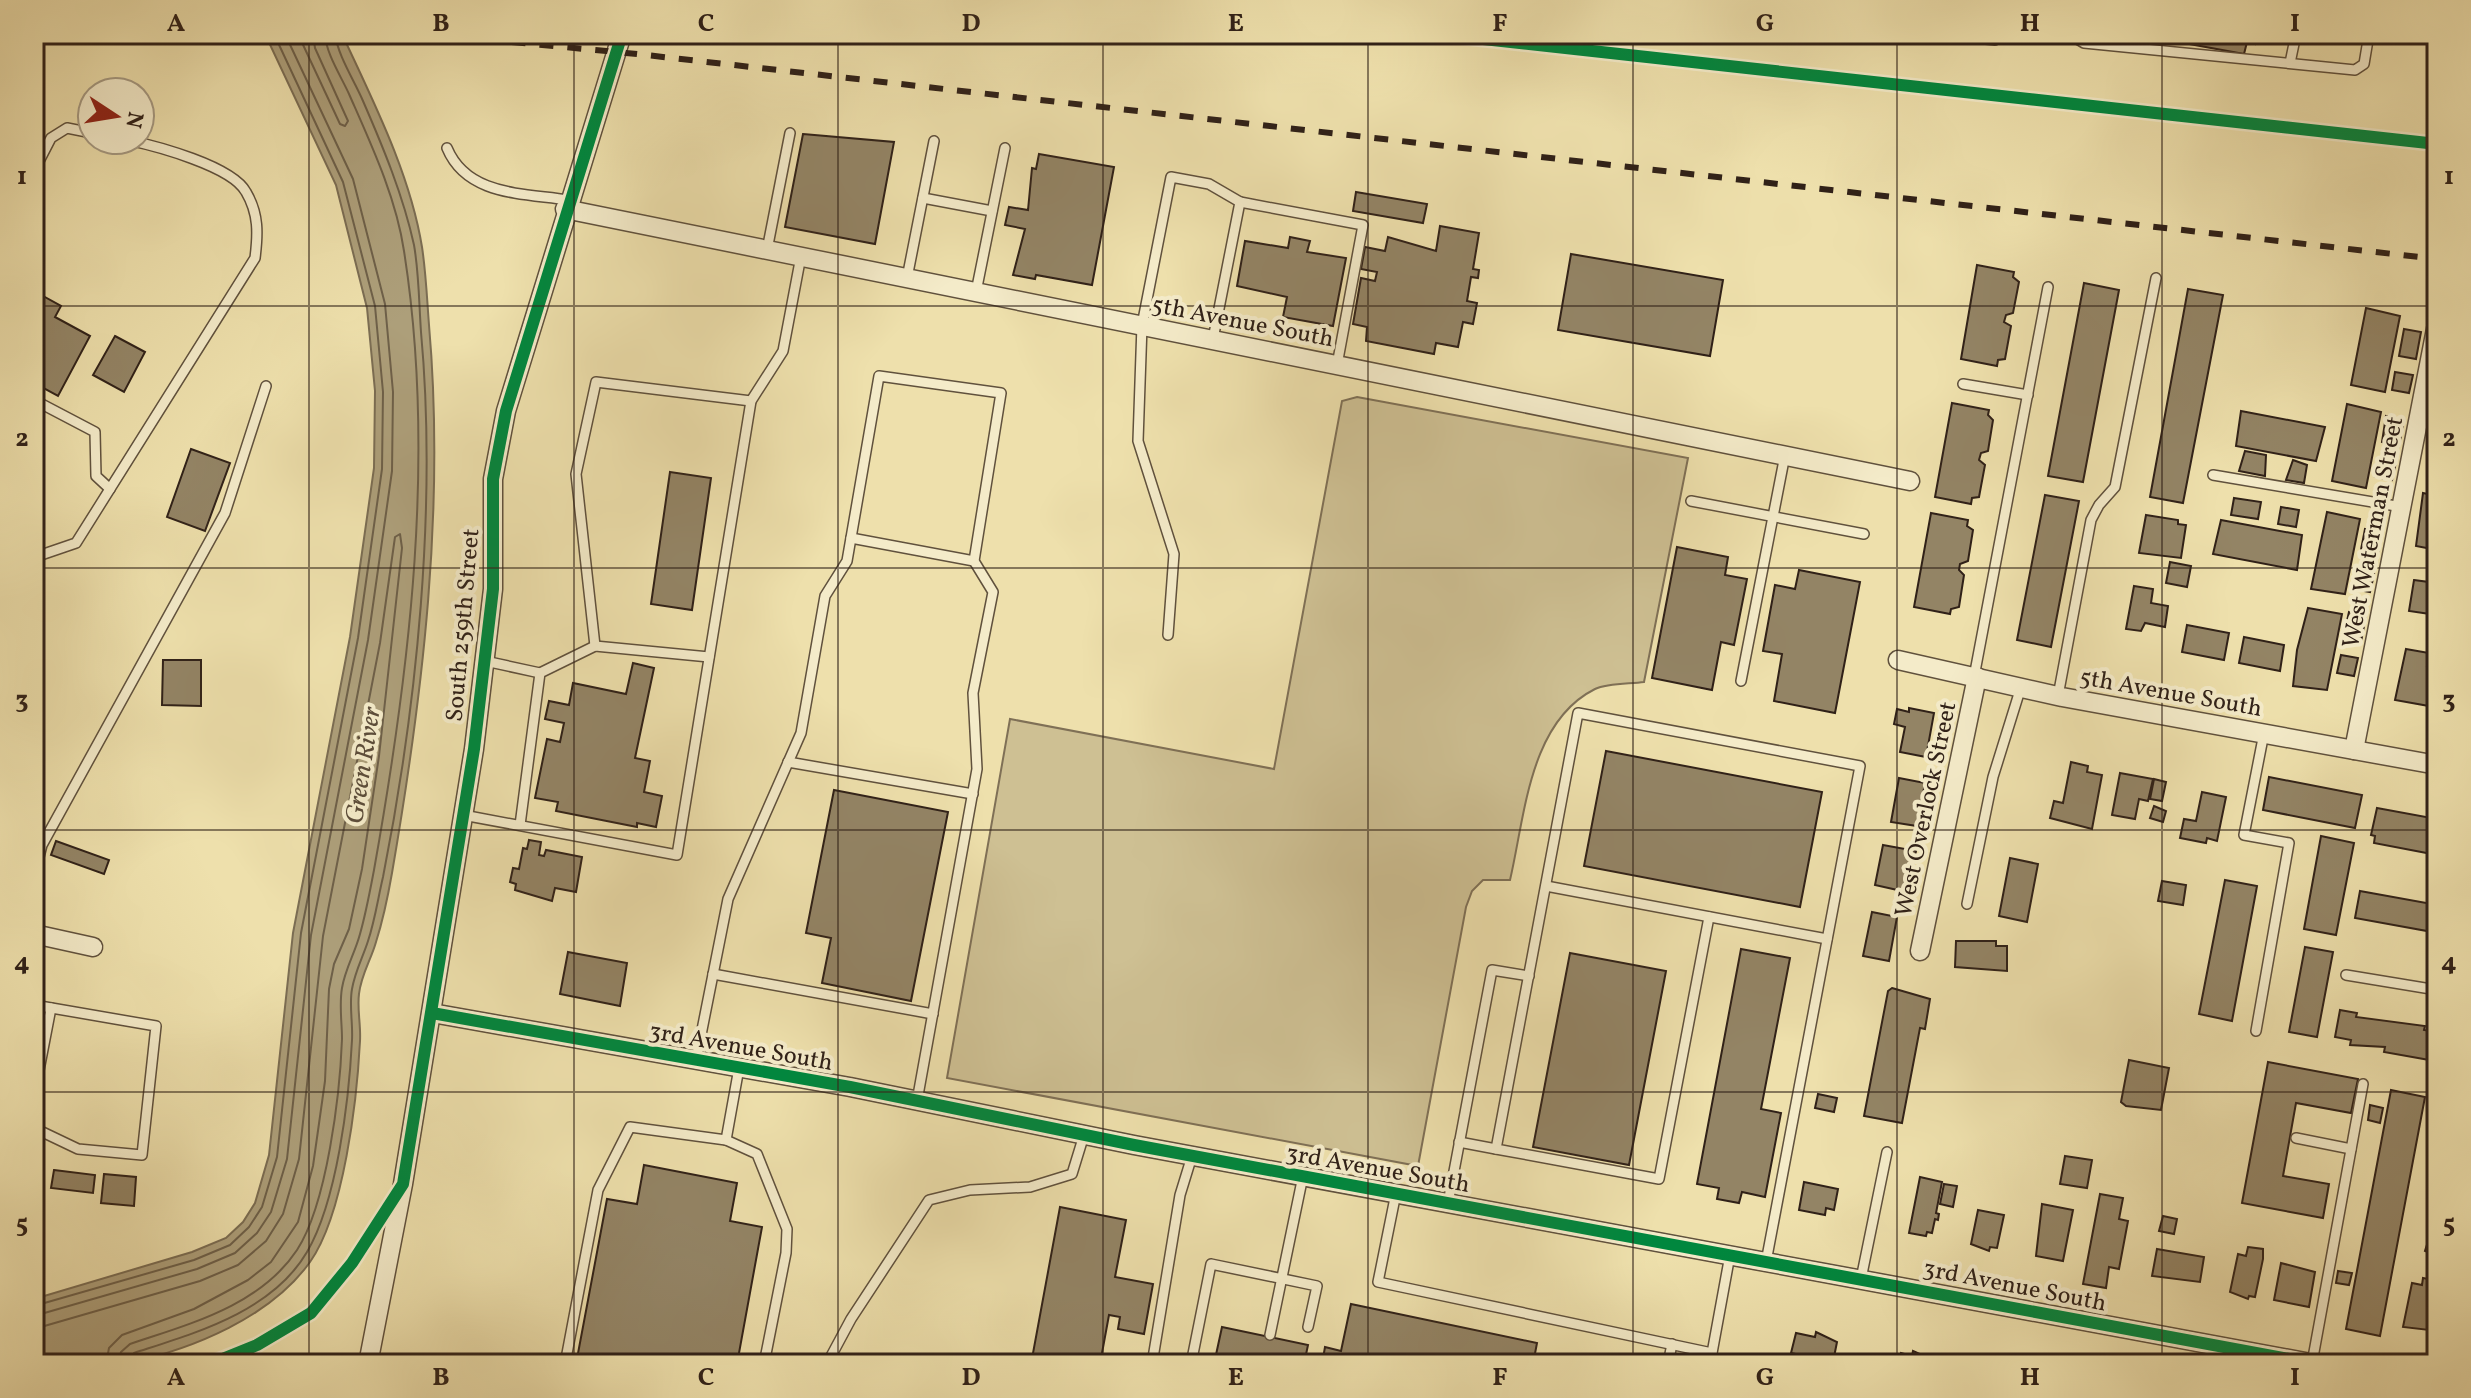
<svg xmlns="http://www.w3.org/2000/svg" width="2471" height="1398" viewBox="0 0 2471 1398" font-family="Vollkorn,serif">
<rect width="100%" height="100%" fill="#eee0ac"/>
<filter id="stains"><feTurbulence type="fractalNoise" baseFrequency=".0025" numOctaves="4"/><feColorMatrix values="0 0 0 0 .2 0 0 0 0 .09 0 0 0 0 .02 0 0 0 .5 -.17"/></filter>
<radialGradient id="worn" r=".72"><stop offset=".6" stop-color="#630" stop-opacity="0"/><stop offset="1" stop-color="#630" stop-opacity=".3"/></radialGradient>
<!-- green -->
<path fill="#cec093" stroke="#7f7056" stroke-width="2" d="M 1357,397 L 1688,458 L 1644,682 C 1629,684 1608,683 1595,689 C 1529,722 1525,816 1510,880 L 1483,880 L 1472,891 L 1466,907 L 1418,1166 L 947,1078 L 1010,719 L 1274,769 L 1342,401 Z"/>
<!-- water -->
<path fill="#ad9f7a" stroke="#7b6d53" stroke-width="2" d="M 265,34 L 342,34 C 373,101 410,173 422,247 C 426,273 427,299 429,325 C 445,508 423,693 392,873 C 388,896 383,920 376,942 C 371,960 361,975 359,994 C 357,1009 361,1025 360,1041 C 357,1100 344,1214 310,1262 C 271,1317 193,1349 128,1363 C 99,1369 64,1364 34,1364 L 34,1299 L 192,1252 L 226,1238 L 243,1222 L 255,1203 L 269,1155 L 293,933 L 350,637 L 374,468 L 375,391 L 367,308 L 336,185 Z"/>
<g fill="none" stroke-linecap="round" stroke-linejoin="round">
<!-- shore -->
<g stroke="#6e6049" stroke-width="2">
<polyline points="298,34 340,124 345,126 348,121 315,48 313,34"/>
<polyline points="34,1306 194,1260 230,1245 249,1227 262,1207 277,1157 301,933 358,638 382,469 383,392 375,306 343,182 274,34"/>
<polyline points="34,1316 197,1269 235,1253 257,1233 271,1212 287,1159 311,935 368,640 392,471 393,392 385,304 353,179 285,34"/>
<polyline points="34,1329 200,1281 238,1265 266,1241 283,1214 299,1159 323,936 380,643 395,537 400,534 402,548 379,756 362,869 349,929 334,964 329,989 325,1081 313,1166 298,1222 271,1262 248,1280 194,1309 122,1335 109,1348 106,1364"/>
<path d="M 118,1364 L 121,1352 L 130,1344 C 189,1324 260,1306 297,1250 C 327,1204 340,1094 342,1039 C 342,1022 339,1005 342,988 C 345,969 355,953 360,934 C 366,913 370,891 374,870 C 410,669 436,454 404,251 C 396,197 371,144 349,94 C 341,76 326,54 325,34"/>
<path d="M 128,1364 L 134,1353 C 195,1333 272,1312 307,1252 C 337,1201 349,1100 352,1040 C 353,1023 349,1005 352,989 C 355,971 363,957 368,941 C 375,920 378,898 383,877 C 417,706 437,506 421,332 C 419,304 419,273 414,245 C 403,195 383,147 363,101 C 354,80 338,56 335,34"/>
</g>
</g>
<!-- building -->
<g fill="#938465" stroke="#302118" stroke-width="2">
<polygon points="2135,34 2257,34 2255,44 2247,42 2244,54"/>
<polygon points="803,134 894,142 875,244 785,227"/>
<polygon points="1039,154 1114,167 1092,285 1036,275 1035,279 1013,275 1025,229 1005,225 1009,207 1028,210 1032,168 1036,169"/>
<polygon points="1356,192 1427,204 1423,223 1353,211"/>
<polygon points="1440,226 1479,233 1473,269 1479,270 1478,278 1471,277 1467,301 1477,303 1473,324 1463,322 1458,347 1436,343 1434,354 1366,341 1367,327 1353,324 1361,278 1375,281 1377,272 1361,269 1365,247 1385,251 1388,237 1436,251"/>
<polygon points="1290,237 1310,241 1307,252 1346,258 1333,326 1283,317 1287,297 1237,286 1245,241 1288,248"/>
<polygon points="1571,254 1723,280 1710,356 1558,330"/>
<polygon points="1977,265 2014,272 2013,277 2019,282 2013,313 2006,315 2004,322 2011,326 2005,359 1998,360 1997,366 1961,359"/>
<polygon points="2084,283 2119,290 2083,482 2048,476"/>
<polygon points="2188,289 2223,295 2183,503 2150,497"/>
<polygon points="34,291 61,306 55,317 90,336 58,396 34,383 34,353 41,342 34,339"/>
<polygon points="2366,308 2400,316 2385,392 2351,385"/>
<polygon points="2404,329 2421,332 2416,359 2399,356"/>
<polygon points="115,336 145,352 124,392 93,375"/>
<polygon points="2395,372 2413,375 2409,393 2392,390"/>
<polygon points="1952,403 1989,410 1988,415 1993,420 1988,451 1981,453 1979,460 1985,465 1979,497 1972,498 1971,504 1935,497"/>
<polygon points="2347,404 2381,412 2366,488 2332,481"/>
<polygon points="2241,411 2325,427 2316,461 2236,446"/>
<polygon points="2386,416 2404,420 2399,446 2382,442"/>
<polygon points="191,449 230,463 205,531 167,517"/>
<polygon points="2245,451 2266,455 2265,476 2239,471"/>
<polygon points="2378,459 2396,462 2392,480 2375,477"/>
<polygon points="2293,460 2307,465 2304,483 2286,480"/>
<polygon points="670,472 711,478 692,610 651,604"/>
<polygon points="2423,493 2437,496 2437,550 2416,546"/>
<polygon points="2045,495 2079,501 2051,647 2017,640"/>
<polygon points="2234,498 2261,502 2258,519 2231,515"/>
<polygon points="2281,507 2299,510 2296,527 2278,524"/>
<polygon points="2327,512 2360,519 2345,594 2311,589"/>
<polygon points="1931,513 1968,520 1967,526 1973,530 1968,561 1960,564 1959,570 1964,575 1959,607 1951,609 1950,614 1914,607"/>
<polygon points="2146,515 2178,520 2178,524 2186,525 2181,558 2139,553"/>
<polygon points="2221,520 2302,535 2297,570 2213,554"/>
<polygon points="2365,529 2382,532 2377,558 2360,555"/>
<polygon points="1677,547 1728,557 1725,575 1747,579 1734,645 1721,642 1712,690 1652,678"/>
<polygon points="2170,562 2191,566 2187,587 2166,583"/>
<polygon points="1799,570 1860,582 1835,713 1774,701 1782,654 1763,651 1775,585 1795,589"/>
<polygon points="2357,571 2374,574 2370,592 2353,589"/>
<polygon points="2414,580 2436,583 2437,615 2409,611"/>
<polygon points="2134,586 2153,589 2151,603 2168,606 2165,627 2145,623 2141,631 2126,629"/>
<polygon points="2308,608 2342,614 2327,690 2293,686 2297,650"/>
<polygon points="2349,612 2366,615 2361,642 2343,639"/>
<polygon points="2187,625 2229,633 2224,660 2182,652"/>
<polygon points="2244,637 2284,645 2280,671 2239,663"/>
<polygon points="2406,649 2429,653 2427,666 2435,668 2429,706 2395,700"/>
<polygon points="2341,655 2358,658 2354,676 2337,673"/>
<polygon points="163,660 201,660 201,706 162,705"/>
<polygon points="633,663 654,668 635,758 650,761 644,792 662,796 656,827 637,823 637,827 556,811 558,802 535,798 547,739 560,742 564,723 545,719 549,701 569,705 573,683 626,694"/>
<polygon points="1909,708 1934,713 1926,757 1900,752 1905,727 1894,724 1897,709 1909,712"/>
<polygon points="1606,751 1822,792 1800,907 1584,866"/>
<polygon points="2071,762 2088,766 2087,772 2102,775 2092,829 2050,818 2054,801 2063,803"/>
<polygon points="2120,773 2153,779 2148,801 2139,799 2135,819 2112,815"/>
<polygon points="2269,777 2362,795 2355,828 2263,810"/>
<polygon points="1899,778 1925,783 1917,826 1891,822"/>
<polygon points="2154,779 2166,782 2162,801 2150,799"/>
<polygon points="834,790 948,812 911,1001 822,983 831,938 806,933"/>
<polygon points="2202,792 2226,797 2217,841 2207,838 2206,843 2180,838 2184,819 2196,821"/>
<polygon points="2154,806 2166,811 2163,822 2150,818"/>
<polygon points="2377,808 2437,819 2437,855 2374,843 2375,836 2371,835"/>
<polygon points="2321,836 2354,843 2336,935 2304,929"/>
<polygon points="529,840 541,842 539,855 544,856 546,850 582,857 576,892 555,888 552,901 515,890 516,884 510,882 513,868 519,869 523,848 527,849"/>
<polygon points="56,841 109,860 104,874 51,855"/>
<polygon points="1883,845 1916,851 1911,877 1906,877 1902,891 1875,885"/>
<polygon points="2010,858 2038,864 2027,922 1999,916"/>
<polygon points="2225,880 2257,886 2232,1021 2199,1014"/>
<polygon points="2162,881 2186,885 2183,905 2158,901"/>
<polygon points="2360,891 2432,904 2427,931 2355,918"/>
<polygon points="1872,912 1897,917 1889,961 1863,956"/>
<polygon points="1956,941 1996,941 1996,946 2007,946 2007,971 1955,967"/>
<polygon points="2305,947 2333,952 2317,1037 2289,1032"/>
<polygon points="1741,949 1790,958 1761,1109 1781,1113 1765,1197 1742,1192 1739,1203 1717,1199 1719,1188 1697,1184"/>
<polygon points="568,952 627,963 620,1006 560,994"/>
<polygon points="1570,953 1666,971 1629,1165 1533,1147"/>
<polygon points="1892,988 1930,999 1925,1029 1920,1028 1902,1123 1864,1116 1888,991"/>
<polygon points="2340,1010 2357,1013 2356,1017 2425,1026 2424,1030 2437,1032 2435,1061 2384,1052 2385,1047 2350,1045 2351,1040 2335,1037"/>
<polygon points="2129,1060 2169,1068 2161,1110 2126,1106 2121,1102"/>
<polygon points="2268,1062 2358,1079 2351,1113 2296,1103 2283,1176 2329,1184 2323,1218 2242,1203"/>
<polygon points="2391,1090 2425,1097 2380,1336 2346,1329"/>
<polygon points="1818,1094 1837,1098 1834,1112 1815,1108"/>
<polygon points="2370,1105 2383,1108 2380,1123 2368,1120"/>
<polygon points="2065,1156 2092,1160 2087,1188 2060,1184"/>
<polygon points="644,1165 737,1183 730,1221 762,1227 737,1364 576,1364 607,1199 637,1204"/>
<polygon points="54,1170 95,1175 93,1193 51,1188"/>
<polygon points="104,1174 136,1177 134,1206 101,1203"/>
<polygon points="1920,1177 1942,1182 1936,1213 1939,1214 1938,1220 1935,1219 1932,1233 1927,1232 1926,1236 1909,1233"/>
<polygon points="1804,1182 1838,1189 1834,1210 1826,1208 1825,1215 1799,1210"/>
<polygon points="1944,1184 1957,1186 1953,1207 1940,1204"/>
<polygon points="2100,1194 2123,1198 2119,1219 2128,1221 2119,1269 2109,1267 2106,1288 2083,1284"/>
<polygon points="2042,1204 2073,1210 2063,1261 2036,1256"/>
<polygon points="1060,1207 1126,1220 1115,1277 1153,1284 1144,1334 1118,1329 1120,1317 1109,1315 1100,1364 1031,1364"/>
<polygon points="1978,1210 2004,1215 1997,1248 1990,1247 1989,1251 1971,1244"/>
<polygon points="2163,1216 2177,1219 2174,1234 2159,1231"/>
<polygon points="2434,1222 2437,1222 2437,1256 2425,1251"/>
<polygon points="2248,1247 2263,1249 2263,1259 2255,1297 2249,1296 2248,1299 2230,1292 2238,1254 2246,1256"/>
<polygon points="2157,1249 2204,1257 2200,1282 2152,1276"/>
<polygon points="2281,1263 2315,1272 2309,1307 2274,1300"/>
<polygon points="2338,1271 2352,1273 2349,1285 2336,1283"/>
<polygon points="2423,1278 2434,1280 2433,1287 2437,1288 2429,1330 2403,1327 2412,1283 2422,1285"/>
<polygon points="1351,1304 1537,1343 1533,1364 1322,1364 1325,1347 1341,1351"/>
<polygon points="1222,1327 1308,1345 1304,1364 1214,1364"/>
<polygon points="1816,1332 1837,1342 1833,1362 1791,1353 1796,1333 1815,1337"/>
<polygon points="1913,1351 1931,1359 1930,1364 1899,1364 1901,1353 1912,1356"/>
</g>
<g fill="none" stroke-linecap="round" stroke-linejoin="round">
<!-- service casing -->
<g stroke="#60513d" stroke-width="12">
<g id="service">
<polyline points="1939,34 1995,40 1996,34"/>
<polyline points="2069,34 2084,43 2355,70 2364,64 2369,34"/>
<polyline points="2290,63 2296,34"/>
<path d="M 447,148 C 467,196 523,193 568,200"/>
<polyline points="34,171 51,138 67,128 92,133"/>
<polyline points="923,198 992,211"/>
<polyline points="1240,202 1363,225 1337,365"/>
<polyline points="767,250 790,133"/>
<polyline points="907,278 934,141"/>
<polyline points="976,292 1005,148"/>
<polyline points="1963,384 2028,395"/>
<polyline points="34,400 95,432 96,476 110,489"/>
<polyline points="2213,475 2402,507"/>
<polyline points="1691,501 1864,534"/>
<polyline points="851,538 974,561"/>
<path d="M 34,562 L 38,556 L 76,543 L 255,258 C 258,234 259,214 246,192 C 232,166 156,146 128,140"/>
<polyline points="1168,635 1174,554 1138,441 1142,325 1171,177 1209,184 1240,202 1213,339"/>
<polyline points="595,646 576,474 596,382 751,401"/>
<polyline points="485,661 540,673"/>
<polyline points="1974,677 2048,287"/>
<polyline points="1741,681 1785,455"/>
<polyline points="2058,696 2091,520 2099,505 2115,487 2156,278"/>
<polyline points="788,762 973,794"/>
<polyline points="463,815 677,855 751,401 783,351 801,256"/>
<polyline points="520,825 540,673 595,646 709,657"/>
<polyline points="34,877 42,845 225,513 266,386"/>
<polyline points="1546,886 1827,939"/>
<polyline points="1967,904 1993,777 2021,687"/>
<polyline points="1709,917 1659,1179 1496,1149 1578,713 1860,766 1766,1262"/>
<polyline points="713,974 933,1014"/>
<polyline points="2346,975 2437,990"/>
<polyline points="34,1005 156,1026 142,1155 78,1149 34,1128"/>
<polyline points="2256,1031 2289,843 2244,835 2264,733"/>
<polyline points="696,1060 728,899 801,733 825,596 847,561 879,376 1001,393 974,561 993,592 973,693 977,769 917,1101"/>
<polyline points="739,1068 726,1140 757,1154 787,1229 786,1253 764,1364"/>
<polyline points="34,1096 51,1008"/>
<polyline points="2296,1138 2351,1149"/>
<polyline points="1459,1142 1496,1149"/>
<polyline points="1396,1193 1378,1282 1712,1353"/>
<polyline points="1448,1203 1492,970 1529,976"/>
<polyline points="1861,1279 1887,1152"/>
<polyline points="1270,1335 1303,1176"/>
<polyline points="829,1360 851,1319 929,1200 970,1190 1030,1187 1072,1174 1084,1135"/>
<polyline points="2312,1363 2363,1084"/>
<polyline points="565,1364 598,1190 630,1127 726,1140"/>
<polyline points="1152,1364 1180,1195 1192,1156"/>
<polyline points="1191,1364 1211,1264 1317,1286 1308,1327"/>
<polyline points="1668,1364 1672,1344"/>
<polyline points="1710,1364 1730,1255"/>
</g>
</g>
<!-- minor casing -->
<g stroke="#60513d" stroke-width="21">
<g id="minor">
<polyline points="565,209 1910,481"/>
<polyline points="1898,660 2062,697 2437,765"/>
<polyline points="2354,750 2437,324"/>
<polyline points="34,934 93,947"/>
<polyline points="1920,951 1977,677"/>
<polyline points="432,1013 850,1087 1134,1145 2316,1364"/>
<polyline points="368,1364 403,1184 474,749 493,589 493,479 506,411 622,34"/>
</g>
</g>
<!-- service -->
<use href="#service" stroke="#f4ebc9" stroke-width="9"/>
<!-- minor -->
<use href="#minor" stroke="#f4ebc9" stroke-width="18"/>
<!-- rail -->
<polyline stroke="#302118" stroke-width="6" stroke-dasharray="14 14" stroke-linecap="butt" points="428,34 637,54 2437,259"/>
<!-- cycleway casing -->
<g stroke="#f4ebc9" stroke-width="17">
<g id="cycleway">
<polyline points="1438,34 2437,144"/>
<polyline points="432,1013 850,1087 1134,1145 2316,1364"/>
<polyline points="210,1364 257,1345 311,1313 352,1263 403,1184 474,749 493,589 493,479 506,411 622,34"/>
</g>
</g>
<!-- cycleway -->
<use href="#cycleway" stroke="#00873e" stroke-width="12"/>
</g>
<!-- grid -->
<path fill="none" stroke="#302118" stroke-width="2" stroke-opacity="0.55" d="M 309,34 L 309,1364M 574,34 L 574,1364M 838,34 L 838,1364M 1103,34 L 1103,1364M 1368,34 L 1368,1364M 1633,34 L 1633,1364M 1897,34 L 1897,1364M 2162,34 L 2162,1364M 34,306 L 2437,306M 34,568 L 2437,568M 34,830 L 2437,830M 34,1092 L 2437,1092"/>
<g text-anchor="middle" stroke-width="8" stroke-linejoin="round" paint-order="stroke">
<!-- street labels -->
<g font-size="24" fill="#302118" stroke="#f4ebc9">
<text transform="translate(1243 321) rotate(11)" y="8">5th Avenue South</text>
<text transform="translate(2372 532) rotate(-79)" y="8">West Waterman Street</text>
<text transform="translate(462 625) rotate(-85)" y="8">South 259th Street</text>
<text transform="translate(2171 692) rotate(10)" y="8">5th Avenue South</text>
<text transform="translate(1925 809) rotate(-78)" y="8">West Overlock Street</text>
<text transform="translate(741 1046) rotate(10)" y="8">3rd Avenue South</text>
<text transform="translate(1378 1168) rotate(10)" y="8">3rd Avenue South</text>
<text transform="translate(2015 1285) rotate(11)" y="8">3rd Avenue South</text>
</g>
<!-- water labels -->
<g font-size="26" font-style="italic" fill="#5c4d3a" stroke="#f4ebc9">
<text transform="translate(362 765) rotate(-81)" y="9">Green River</text>
</g>
</g>
<!-- margin -->
<rect width="2471" height="1398" fill="none" stroke="#eee0ac" stroke-width="88"/>
<!-- north arrow -->
<g transform="translate(116 116) rotate(102)"><circle r="38" fill="#f4ebc9" stroke="#a69a82" stroke-width="2"/>
<path d="M0-6L14 30L0 20L-14 30Z" fill="#8f2418"/>
<text y="-12" font-size="22" font-weight="bold" text-anchor="middle" fill="#302118">N</text>
</g>
<rect x="44" y="44" width="2383" height="1310" fill="none" stroke="#302118" stroke-width="3"/>
<g font-size="26" text-anchor="middle" font-weight="bold" fill="#302118">
<text x="176" y="31">A</text>
<text x="441" y="31">B</text>
<text x="706" y="31">C</text>
<text x="971" y="31">D</text>
<text x="1236" y="31">E</text>
<text x="1500" y="31">F</text>
<text x="1765" y="31">G</text>
<text x="2030" y="31">H</text>
<text x="2295" y="31">I</text>
<text x="22" y="184">1</text>
<text x="2449" y="184">1</text>
<text x="22" y="446">2</text>
<text x="2449" y="446">2</text>
<text x="22" y="708">3</text>
<text x="2449" y="708">3</text>
<text x="22" y="970">4</text>
<text x="2449" y="970">4</text>
<text x="22" y="1232">5</text>
<text x="2449" y="1232">5</text>
<text x="176" y="1385">A</text>
<text x="441" y="1385">B</text>
<text x="706" y="1385">C</text>
<text x="971" y="1385">D</text>
<text x="1236" y="1385">E</text>
<text x="1500" y="1385">F</text>
<text x="1765" y="1385">G</text>
<text x="2030" y="1385">H</text>
<text x="2295" y="1385">I</text>
</g>
<rect width="100%" height="100%" filter="url(#stains)"/>
<rect width="100%" height="100%" fill="url(#worn)"/>
</svg>
